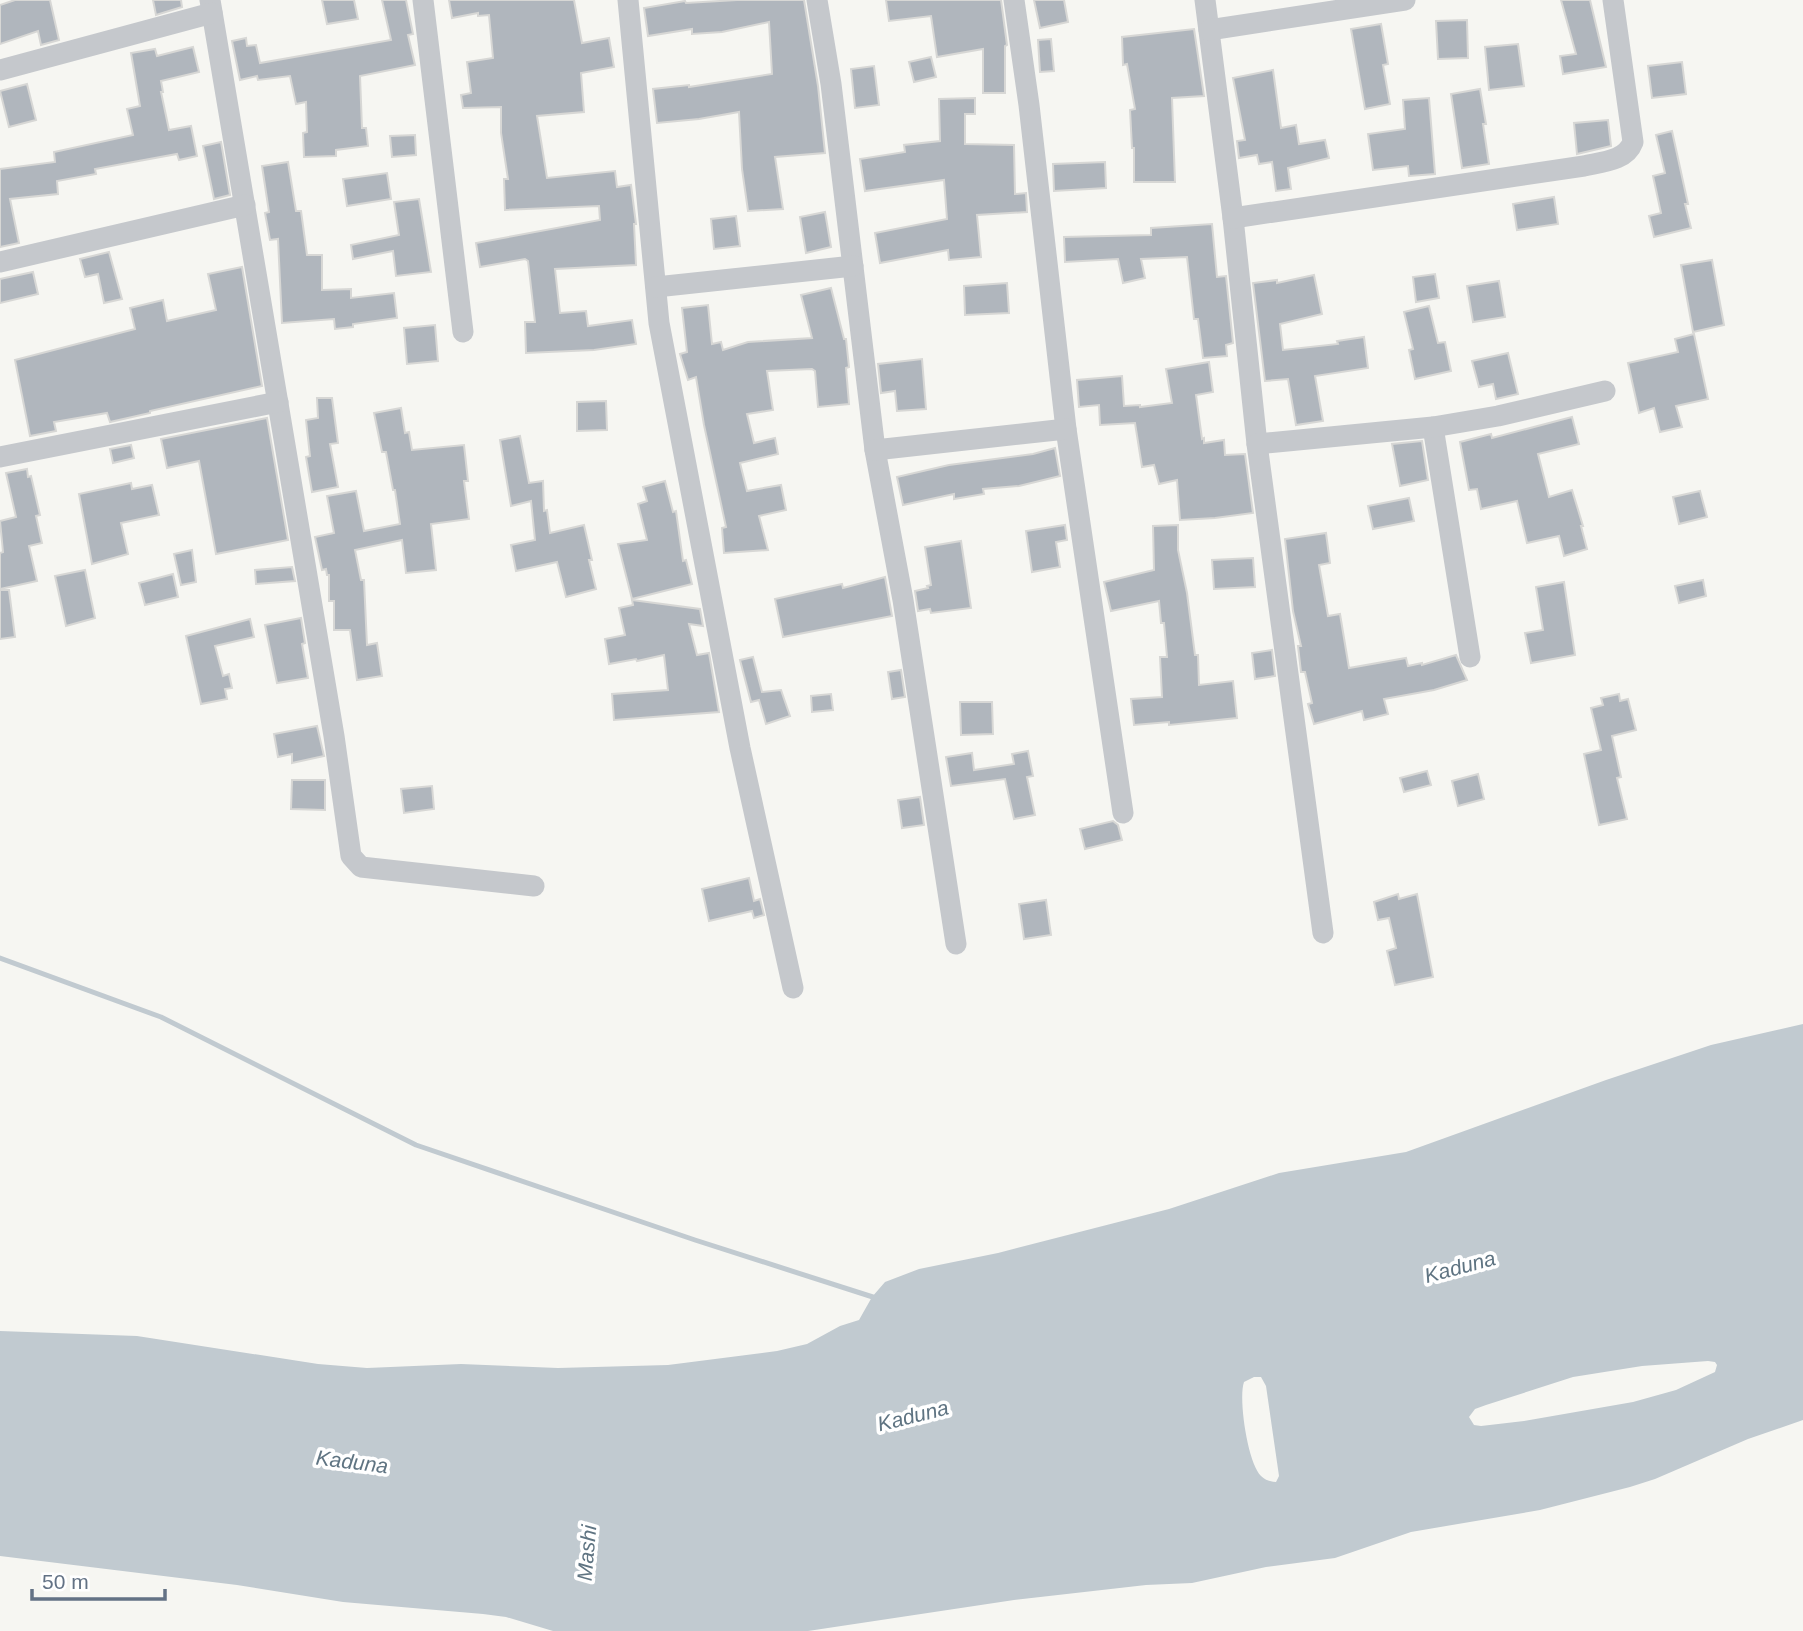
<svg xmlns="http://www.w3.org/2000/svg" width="1803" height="1631" viewBox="0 0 1803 1631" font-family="Helvetica,sans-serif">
<rect width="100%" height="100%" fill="#f6f6f2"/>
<!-- water -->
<path fill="#c1cad0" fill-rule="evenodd" d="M 1803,1024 L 1803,1420 L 1748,1439 L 1655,1479 L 1630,1487 L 1540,1510 L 1411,1532 L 1335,1558 L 1266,1567 L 1192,1583 L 1146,1585 L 1014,1600 L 808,1631 L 553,1631 L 506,1617 L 483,1614 L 343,1602 L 237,1585 L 0,1556 L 0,1331 L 137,1336 L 318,1364 L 367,1368 L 461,1364 L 558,1368 L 668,1365 L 777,1351 L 807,1344 L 840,1326 L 859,1320 L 872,1297 L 885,1282 L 919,1269 L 998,1253 L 1169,1209 L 1279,1173 L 1406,1152 L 1606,1080 L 1711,1045 ZM 1708,1361 L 1715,1362 L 1717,1365 L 1715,1372 L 1676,1390 L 1633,1402 L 1524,1421 L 1481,1426 L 1474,1425 L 1469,1417 L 1475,1409 L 1486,1405 L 1573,1377 L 1642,1366 ZM 1254,1377 L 1261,1377 L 1266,1386 L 1279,1476 L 1276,1482 C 1271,1482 1265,1480 1261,1476 C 1248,1464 1238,1399 1244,1382 Z"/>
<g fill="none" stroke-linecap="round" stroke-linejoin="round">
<!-- stream -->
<polyline stroke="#c1cad0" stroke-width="5" points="0,958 161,1017 416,1145 695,1240 876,1298"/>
</g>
<!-- building -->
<g fill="#b0b6bd" stroke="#d7d7d5" stroke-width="2">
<polygon points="15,0 50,0 59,40 41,45 38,31 0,44 0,5"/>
<polygon points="153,0 181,0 182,7 156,15"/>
<polygon points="322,0 354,0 358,19 327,24"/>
<polygon points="382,0 406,0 413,34 408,35 415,65 360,76 362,128 366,128 368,146 336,150 336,156 304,157 303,133 307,132 306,102 296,104 290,76 258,80 257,76 240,80 232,41 246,38 247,46 256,45 260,63 391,40"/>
<polygon points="449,0 574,0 582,43 609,38 614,67 581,73 584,112 537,116 547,178 615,171 617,187 631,185 636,224 634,224 636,265 555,269 560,313 586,311 588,326 632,320 636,344 594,350 526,353 525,322 535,322 528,261 525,259 480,267 476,243 600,220 599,206 505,210 504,179 508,179 501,133 501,107 463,108 461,95 471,93 467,62 493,58 489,15 478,16 478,13 452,18"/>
<polygon points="737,0 804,0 818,86 825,153 775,157 783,209 748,211 742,169 739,112 699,119 657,123 653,89 689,85 689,87 772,74 769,22 722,32 692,34 692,29 648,36 644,8 685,1 686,3"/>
<polygon points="886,0 1001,0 1007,45 1005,46 1005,93 983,93 983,49 937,57 931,16 889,21"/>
<polygon points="1034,0 1064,0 1068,22 1040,28"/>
<polygon points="1561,0 1590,0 1606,67 1563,74 1560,56 1576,54"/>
<polygon points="1467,20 1468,58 1438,59 1436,21"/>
<polygon points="1381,24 1388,64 1383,65 1390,104 1365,109 1351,29"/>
<polygon points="1194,29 1204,96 1172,98 1175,182 1134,182 1134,148 1132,148 1130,110 1135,109 1127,64 1123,65 1122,37"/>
<polygon points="1051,39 1054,71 1040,72 1038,40"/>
<polygon points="1518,44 1524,86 1489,90 1485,47"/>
<polygon points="193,47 199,72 161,81 163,92 161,92 169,130 191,126 197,156 179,160 177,154 95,169 96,174 57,181 58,194 10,199 19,243 0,247 0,169 55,162 54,152 133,135 127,109 140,106 131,53 155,49 157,56"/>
<polygon points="931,57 936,77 914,82 909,62"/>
<polygon points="1682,62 1686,94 1652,98 1648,66"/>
<polygon points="874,66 879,105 855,108 851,69"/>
<polygon points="1273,70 1281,128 1296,125 1299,144 1325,140 1329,158 1288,168 1291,189 1276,191 1272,162 1259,164 1257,155 1239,158 1237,141 1245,140 1233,78"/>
<polygon points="27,84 36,120 9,127 0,91"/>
<polygon points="1480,89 1486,124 1483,124 1489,164 1462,168 1451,94"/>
<polygon points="975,98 975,114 965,114 965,144 1014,145 1015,194 1026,193 1027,212 977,215 981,257 949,260 948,250 880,263 875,233 947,219 944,180 865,191 860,159 905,152 904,145 940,141 939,99"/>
<polygon points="1429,98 1435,174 1409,176 1408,166 1373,170 1368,134 1405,129 1403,100"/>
<polygon points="1608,120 1611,146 1577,154 1574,123"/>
<polygon points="1672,131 1688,204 1685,204 1691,228 1654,237 1649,216 1661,213 1653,176 1665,173 1656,135"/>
<polygon points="415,135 416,155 392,157 390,136"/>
<polygon points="221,142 230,195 214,199 203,146"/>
<polygon points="288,162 296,211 301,211 307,255 322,255 322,290 351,289 351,298 394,293 397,318 353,324 353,327 335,329 334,319 282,323 278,239 270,240 265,213 269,212 262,166"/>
<polygon points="1105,162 1106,188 1054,191 1053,164"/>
<polygon points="387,173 391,199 347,206 343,179"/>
<polygon points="1554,197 1558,224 1517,230 1513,204"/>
<polygon points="419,199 431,272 396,276 393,251 353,259 351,245 399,235 394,202"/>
<polygon points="825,212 831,247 806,253 800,217"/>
<polygon points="736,216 740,246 714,249 711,219"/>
<polygon points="1212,224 1217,277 1226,276 1233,343 1226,345 1227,356 1203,358 1198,319 1194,319 1187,257 1141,259 1145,278 1123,283 1118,259 1065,262 1064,237 1151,235 1151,228"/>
<polygon points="109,252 122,299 104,303 98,274 85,277 80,259"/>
<polygon points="1712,260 1724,325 1693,332 1681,265"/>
<polygon points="242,267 262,386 150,411 150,413 110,422 107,413 54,422 56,431 30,436 15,360 135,329 130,308 163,300 167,321 216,310 208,274"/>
<polygon points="33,272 38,294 0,303 0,279"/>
<polygon points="1435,274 1439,298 1416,302 1413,277"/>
<polygon points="1314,275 1322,314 1280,324 1283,350 1338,344 1337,341 1364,337 1368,368 1315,376 1323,421 1296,425 1288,379 1265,381 1253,283 1277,280 1277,283"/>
<polygon points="1499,281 1505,317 1473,322 1467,286"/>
<polygon points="1007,283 1009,313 965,315 964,286"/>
<polygon points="831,288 844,339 846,339 849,367 846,368 849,404 818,407 815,371 812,369 767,371 773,410 747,414 754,443 775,438 778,454 740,463 747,491 781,485 786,510 759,516 768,550 724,553 722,528 726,527 704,425 696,377 688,380 680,354 687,352 682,308 708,305 712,344 721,342 723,350 748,342 812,338 801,295"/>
<polygon points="1429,306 1438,343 1445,342 1451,371 1415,379 1409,350 1413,349 1404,312"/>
<polygon points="435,325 438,361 407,364 404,328"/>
<polygon points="1694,334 1708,399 1676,406 1682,427 1660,432 1654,408 1639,413 1628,363 1678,352 1675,339"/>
<polygon points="1508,353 1518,394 1496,399 1493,384 1479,387 1472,361"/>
<polygon points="922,359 926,409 897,411 895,391 881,393 878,364"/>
<polygon points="1209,362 1213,392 1196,395 1202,439 1204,438 1204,443 1224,440 1225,455 1245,454 1253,513 1215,518 1180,520 1177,480 1159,484 1154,465 1142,467 1135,423 1100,425 1099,405 1079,407 1077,380 1122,376 1124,406 1140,405 1140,407 1172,403 1166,369"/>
<polygon points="317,398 332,398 338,443 330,444 338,487 312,492 306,457 310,456 306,420 318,418"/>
<polygon points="606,401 607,430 577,431 577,402"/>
<polygon points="401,408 405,433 409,432 412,450 464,445 468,481 464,481 469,519 431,524 436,570 406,573 402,540 355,550 361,580 364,580 367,645 377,643 382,676 357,680 350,630 334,630 334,601 329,601 329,575 327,575 326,569 322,570 315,537 334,533 327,496 356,491 364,531 400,524 395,490 393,490 386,452 382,452 374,413"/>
<polygon points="1572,417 1579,444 1538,454 1549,497 1572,490 1583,526 1581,526 1587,549 1564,556 1559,536 1527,543 1517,501 1481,509 1477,489 1469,490 1460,442 1491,434 1492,438"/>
<polygon points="267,418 288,540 216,554 199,461 167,468 161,439"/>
<polygon points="520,436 529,483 543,481 544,511 547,510 550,533 584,525 592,560 589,560 596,589 566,597 557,562 516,571 511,545 535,540 531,501 511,506 500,440"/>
<polygon points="1422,441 1428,480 1400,486 1392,444"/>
<polygon points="131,445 134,458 113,463 110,449"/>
<polygon points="1055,448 1060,476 1019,486 983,489 984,494 954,499 954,494 903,505 897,477 949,465 1033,454"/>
<polygon points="27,469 28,477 31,476 40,515 36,516 42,543 29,546 37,581 0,589 0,553 3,552 0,521 16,517 6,473"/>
<polygon points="665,481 673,512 676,511 683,561 686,560 692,584 632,599 618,544 647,540 638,504 647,501 643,487"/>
<polygon points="131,483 132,489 152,485 159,515 121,523 128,554 92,564 79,494"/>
<polygon points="1700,491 1707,517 1679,524 1673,497"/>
<polygon points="1409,498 1414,521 1373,529 1368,506"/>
<polygon points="1065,525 1067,540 1056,542 1060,567 1032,572 1026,531"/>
<polygon points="1178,525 1178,550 1187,593 1195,655 1198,655 1199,685 1233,681 1237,718 1169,725 1169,722 1134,725 1131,699 1162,697 1160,657 1167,657 1164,623 1161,623 1159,601 1111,611 1104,582 1154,570 1153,526"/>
<polygon points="1326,533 1330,563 1319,565 1328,616 1340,614 1349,668 1406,658 1408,666 1422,663 1422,665 1456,655 1467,680 1434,690 1384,699 1388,714 1364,720 1362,711 1314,724 1308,704 1312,703 1305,672 1301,672 1298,646 1301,646 1293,611 1285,539"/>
<polygon points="961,541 971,608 931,613 930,609 918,611 915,591 928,588 927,586 931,585 925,547"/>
<polygon points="192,550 196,582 181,585 174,554"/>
<polygon points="1253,558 1255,587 1214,589 1212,560"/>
<polygon points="292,567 295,581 256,584 255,570"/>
<polygon points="85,570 95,618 66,626 55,576"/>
<polygon points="173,574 178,597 145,605 139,583"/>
<polygon points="885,577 892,616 783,637 775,599 842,584 843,588"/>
<polygon points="1703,580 1706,596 1679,603 1675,586"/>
<polygon points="1564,582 1575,655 1531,663 1525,633 1543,630 1536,587"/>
<polygon points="0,590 9,590 15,637 0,639"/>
<polygon points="632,600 700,609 703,626 689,624 697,655 709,653 719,712 614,720 612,694 668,690 664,655 637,661 636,659 609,664 605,639 625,635 619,608 633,605"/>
<polygon points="301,618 305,643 302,644 308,678 277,683 265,625"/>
<polygon points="250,619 254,637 215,646 223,676 229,674 232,688 225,689 227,699 201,704 186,636"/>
<polygon points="1272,650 1275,676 1255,679 1252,653"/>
<polygon points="753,657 762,692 781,690 790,716 766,724 759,700 751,702 740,660"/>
<polygon points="901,670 905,697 892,699 888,672"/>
<polygon points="831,694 833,710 812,712 811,696"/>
<polygon points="1619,694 1620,701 1628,699 1636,730 1612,736 1621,777 1617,778 1627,819 1599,825 1584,754 1601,750 1591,708 1603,705 1601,698"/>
<polygon points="960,702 992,702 993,734 961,735"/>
<polygon points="317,726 324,756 292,763 292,754 278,757 274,734"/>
<polygon points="1028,751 1033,776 1027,777 1035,815 1014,819 1005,779 951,786 946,757 972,753 974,770 1014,764 1012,754"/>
<polygon points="1427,771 1431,785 1404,792 1400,778"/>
<polygon points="1478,774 1484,799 1458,806 1452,781"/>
<polygon points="292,780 325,780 325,810 291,809"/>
<polygon points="432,786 434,809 404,813 401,789"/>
<polygon points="920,797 924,825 902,828 898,800"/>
<polygon points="1113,821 1118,825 1122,840 1085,849 1080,829"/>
<polygon points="749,878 754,901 760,899 764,915 754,918 752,911 709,921 702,889"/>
<polygon points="1398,894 1399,899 1417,894 1433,977 1395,985 1387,951 1396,948 1389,918 1378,920 1374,902"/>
<polygon points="1046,900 1051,935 1024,939 1019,904"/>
</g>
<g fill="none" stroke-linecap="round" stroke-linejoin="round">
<!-- street -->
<g stroke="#c5c8cc" stroke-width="21">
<polyline points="210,0 334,736 351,856 361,867 534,886"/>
<polyline points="423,0 463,332"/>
<polyline points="628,0 659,323 740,748 793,988"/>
<polyline points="817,0 831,84 875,450 903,600 956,944"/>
<polyline points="1014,0 1029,105 1066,429 1123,813"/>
<polyline points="1205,0 1233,218 1257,444 1323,933"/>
<polyline points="1209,30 1405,0"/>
<polyline points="0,70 212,13"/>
<path d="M 1233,218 L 1584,166 C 1602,162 1626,161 1633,142 L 1613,0"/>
<polyline points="0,262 245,205"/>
<polyline points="656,287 853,266"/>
<polyline points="1433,427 1470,657"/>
<polyline points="1257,444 1433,427 1498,416 1605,391"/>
<polyline points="875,450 1066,429"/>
<polyline points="0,457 278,402"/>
</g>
</g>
<g text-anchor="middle" stroke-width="7" stroke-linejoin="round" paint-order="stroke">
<!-- water labels -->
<g font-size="21" font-style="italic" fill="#5f7482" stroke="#fff">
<text transform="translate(1460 1267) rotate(-15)" y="7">Kaduna</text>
<text transform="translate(913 1416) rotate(-14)" y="7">Kaduna</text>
<text transform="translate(352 1462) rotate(7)" y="7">Kaduna</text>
<text transform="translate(587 1553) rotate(-85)" y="7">Mashi</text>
</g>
</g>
<!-- scale -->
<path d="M32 1589v10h133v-10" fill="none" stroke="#637285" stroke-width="3.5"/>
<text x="42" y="1589" font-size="21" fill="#637285" stroke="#ffffff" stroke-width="5" paint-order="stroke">50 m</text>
</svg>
